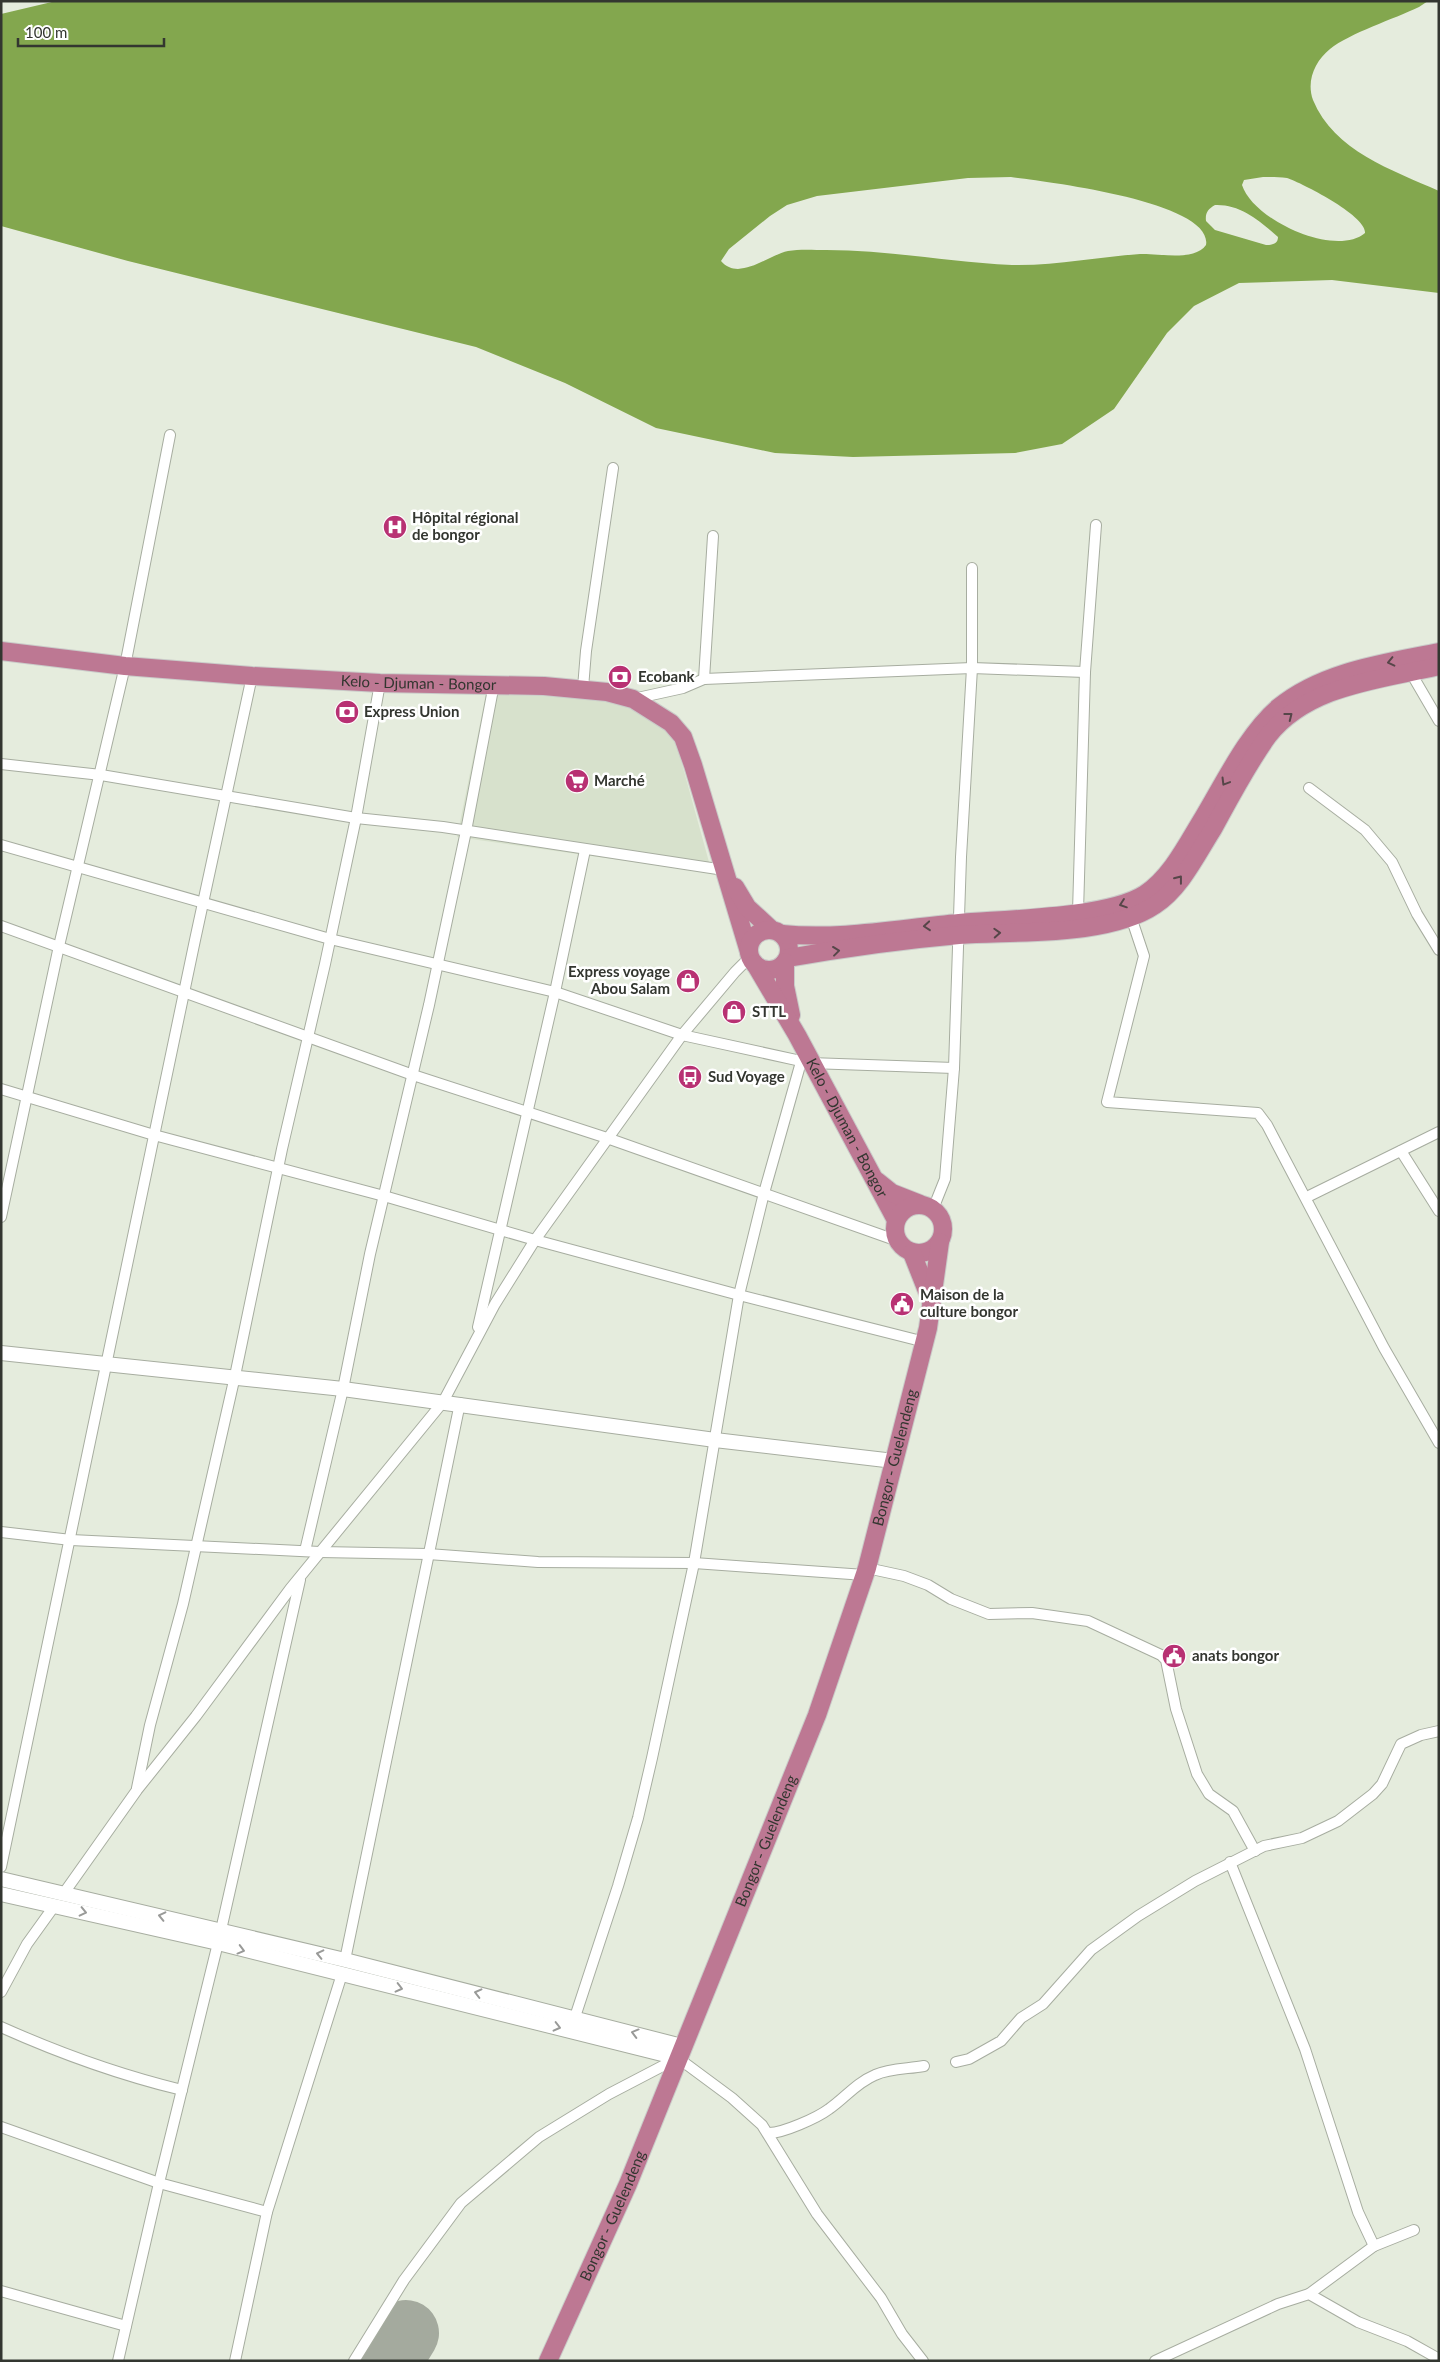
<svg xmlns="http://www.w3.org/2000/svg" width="1440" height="2362" viewBox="0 0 1440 2362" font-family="Lato,sans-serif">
<rect width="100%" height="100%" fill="#e5ecdd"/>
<!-- built -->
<polygon fill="#d7e1cc" points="486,694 596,698 637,710 674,735 712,873 457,837"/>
<!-- water -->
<path fill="#83a74e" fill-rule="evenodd" d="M 56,1 L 1428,1 L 1419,7 C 1394,19 1350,33 1330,49 C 1315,61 1306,81 1313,100 C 1334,151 1392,170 1439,191 L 1439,293 L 1332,280 L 1239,283 L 1194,306 L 1167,333 L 1114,409 L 1062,444 L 1015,453 L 853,457 L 775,453 L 656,428 L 565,383 L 476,347 L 128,261 L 1,226 L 1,14 ZM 1011,177 C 1042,181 1214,201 1206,245 C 1194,262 1157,253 1140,254 C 1097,257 1055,266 1012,265 C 949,262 888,250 826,250 C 814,250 799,249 788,251 C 768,255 739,282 721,261 L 729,249 L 770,216 L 787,205 L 817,196 L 968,178 ZM 1263,177 C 1270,177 1279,177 1287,178 C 1302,183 1367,216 1365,233 C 1335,258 1253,220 1242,185 L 1244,180 ZM 1215,205 C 1240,204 1259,220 1278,237 C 1278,244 1272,245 1266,245 L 1215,230 L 1206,221 C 1205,213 1208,209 1215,205 Z"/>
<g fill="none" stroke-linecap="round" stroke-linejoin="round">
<!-- runway -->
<polyline stroke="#a4aa9e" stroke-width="66" points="389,2361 406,2333"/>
<!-- street casing -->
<g stroke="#a7ada0" stroke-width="12">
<g id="street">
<polyline points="1411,673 1439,721"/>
<polyline points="704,679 713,536"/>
<polyline points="583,688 586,651 613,468"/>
<polyline points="633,699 683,688 704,679 972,668 1085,672"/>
<polyline points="1,764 101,775 356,818 443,827 724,870"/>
<polyline points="1309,788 1365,830 1392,862 1417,914 1439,950"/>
<polyline points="1,845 330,939 555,992 682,1035 810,1063 954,1068"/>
<polyline points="1078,912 1085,672 1096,525"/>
<polyline points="1131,917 1144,956 1107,1102 1258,1113 1267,1125 1384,1348 1439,1443"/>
<polyline points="1,926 413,1075 607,1138 898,1241"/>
<polyline points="1,1089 154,1135 384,1196 535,1240 739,1295 925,1342"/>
<polyline points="1401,1151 1439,1211"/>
<polyline points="1307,1197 1439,1132"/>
<polyline points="933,1209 945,1179 954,1068 961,857 972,668 972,568"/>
<polyline points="1,1217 59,946 125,666 170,435"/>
<polyline points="478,1327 555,992 585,850"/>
<polyline points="1,1532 71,1540 320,1552 428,1554 538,1562 694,1563 865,1575"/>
<polyline points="305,1551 343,1389 370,1254 429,1005 466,831 494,684"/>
<polyline points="867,1568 904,1576 928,1585 951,1599 989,1614 1032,1613 1088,1621 1161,1655 1166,1660 1176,1709 1197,1774 1209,1794 1233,1811 1255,1851"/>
<polyline points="137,1788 150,1725 183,1604 235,1376 282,1149 325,964 356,818 380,683"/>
<polyline points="1230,1862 1305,2049 1358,2212 1374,2246"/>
<polyline points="1,1867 195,940 252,676"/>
<polyline points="64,1893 137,1790 196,1716 290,1589 443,1402 495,1304 535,1240 682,1035 735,972 750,957"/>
<polyline points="221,1930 300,1580"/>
<polyline points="345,1960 460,1403"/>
<polyline points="1,1992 27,1944 55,1905"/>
<polyline points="575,2017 618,1886 638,1818 652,1758 694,1563 739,1295 764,1193 801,1062"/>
<path d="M 1,2027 C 59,2053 120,2075 182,2090"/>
<polyline points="956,2062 969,2059 1001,2041 1021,2018 1043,2004 1091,1950 1138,1916 1195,1881 1264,1846 1302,1838 1338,1821 1373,1794 1382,1784 1401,1744 1421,1735 1439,1731"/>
<polyline points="1,2127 159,2183 267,2212"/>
<path d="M 769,2133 C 783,2133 817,2118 829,2109 C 845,2098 856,2083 875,2075 C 890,2068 908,2069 924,2066"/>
<polyline points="1,2291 126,2326"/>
<polyline points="1309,2294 1374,2246 1414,2230"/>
<polyline points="118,2361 159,2183 218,1943"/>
<polyline points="235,2361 267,2212 342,1974"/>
<polyline points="354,2361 404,2280 461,2203 539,2137 609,2094 678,2058 732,2098 762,2125 817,2214 881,2298 902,2334 923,2361"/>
<polyline points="1155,2361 1278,2304 1309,2294 1358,2322 1407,2341 1439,2359"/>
</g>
</g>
<!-- secondary casing -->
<g stroke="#a7ada0" stroke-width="16">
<g id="secondary">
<polyline points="1,1353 343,1389 715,1440 894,1461"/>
<polyline points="1,1879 345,1960 682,2046"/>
<polyline points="1,1894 218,1943 678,2058"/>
</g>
</g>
<!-- highway casing -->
<g stroke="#cacbc9" stroke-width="20">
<g id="highway">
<path id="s1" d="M 1,651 L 125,666 L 252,676 L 380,683 L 544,686 L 607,692 L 633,699 L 671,723 L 683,737 L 693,765 L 749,952"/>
<polyline points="735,887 747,907 772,930"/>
<circle cx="769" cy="950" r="20"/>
<path d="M 782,934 C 840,940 901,928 959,923 C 1005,919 1108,918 1145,894 C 1171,877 1187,844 1203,818 C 1224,783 1248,733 1279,707 C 1323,671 1385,663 1439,652"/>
<path d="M 788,958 C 844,948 902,940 959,935 C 1016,931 1108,937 1155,905 C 1181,888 1197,854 1213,829 C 1230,798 1247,765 1268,736 C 1308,685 1380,680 1439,666"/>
<polyline points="785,962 785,986 791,1015"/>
<path id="s2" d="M 755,964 L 797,1035 L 896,1220"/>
<polyline points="877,1181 892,1193 920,1204"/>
<circle cx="919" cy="1229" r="24"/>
<polyline points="912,1253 931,1301"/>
<path id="s3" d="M 548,2361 L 628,2184 L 817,1715 L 867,1568 L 928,1328 L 940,1242"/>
</g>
</g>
<!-- street -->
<use href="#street" stroke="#fff" stroke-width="10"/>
<!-- secondary -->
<use href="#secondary" stroke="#fff" stroke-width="14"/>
<!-- highway -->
<use href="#highway" stroke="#bd7893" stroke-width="18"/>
</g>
<!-- one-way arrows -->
<defs><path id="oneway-chevron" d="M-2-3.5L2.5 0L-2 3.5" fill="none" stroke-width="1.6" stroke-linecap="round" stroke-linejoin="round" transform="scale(1.25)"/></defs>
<g stroke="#564649">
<use href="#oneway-chevron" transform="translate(1391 662) rotate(167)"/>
<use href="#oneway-chevron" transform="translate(1289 716) rotate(-38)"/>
<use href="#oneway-chevron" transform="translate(1225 782) rotate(121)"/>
<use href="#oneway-chevron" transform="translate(1179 879) rotate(-52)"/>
<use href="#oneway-chevron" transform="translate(1123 904) rotate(161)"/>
<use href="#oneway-chevron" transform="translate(927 926) rotate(175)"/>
<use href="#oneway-chevron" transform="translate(997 933) rotate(-3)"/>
<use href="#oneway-chevron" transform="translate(836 951) rotate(-7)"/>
</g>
<g stroke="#999a98">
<use href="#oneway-chevron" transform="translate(83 1912) rotate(13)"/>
<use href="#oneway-chevron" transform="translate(162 1916) rotate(-167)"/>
<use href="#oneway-chevron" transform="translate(241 1950) rotate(15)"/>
<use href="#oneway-chevron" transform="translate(320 1954) rotate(-167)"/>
<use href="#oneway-chevron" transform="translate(399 1988) rotate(14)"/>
<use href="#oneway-chevron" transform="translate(478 1993) rotate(-166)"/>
<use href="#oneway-chevron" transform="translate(557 2027) rotate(14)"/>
<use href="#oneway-chevron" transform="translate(635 2033) rotate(-165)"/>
</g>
<!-- icons -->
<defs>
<g id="hospital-disc" transform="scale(1.25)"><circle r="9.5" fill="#b83173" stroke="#fff"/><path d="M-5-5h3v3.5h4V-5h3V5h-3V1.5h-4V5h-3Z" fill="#fff"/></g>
<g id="bank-disc" transform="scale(1.25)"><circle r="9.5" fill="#b83173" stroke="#fff"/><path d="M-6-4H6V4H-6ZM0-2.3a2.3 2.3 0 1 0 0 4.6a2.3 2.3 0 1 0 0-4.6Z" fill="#fff"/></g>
<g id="supermarket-disc" transform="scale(1.25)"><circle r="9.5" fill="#b83173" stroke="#fff"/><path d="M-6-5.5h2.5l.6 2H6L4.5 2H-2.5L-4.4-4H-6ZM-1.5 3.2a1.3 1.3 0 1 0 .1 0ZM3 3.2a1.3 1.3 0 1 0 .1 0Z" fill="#fff"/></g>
<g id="shop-disc" transform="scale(1.25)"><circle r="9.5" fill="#b83173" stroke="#fff"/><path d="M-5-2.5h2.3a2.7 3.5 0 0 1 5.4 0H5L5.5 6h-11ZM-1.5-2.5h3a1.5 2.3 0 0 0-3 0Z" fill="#fff"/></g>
<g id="bus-disc" transform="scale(1.25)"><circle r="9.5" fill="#b83173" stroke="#fff"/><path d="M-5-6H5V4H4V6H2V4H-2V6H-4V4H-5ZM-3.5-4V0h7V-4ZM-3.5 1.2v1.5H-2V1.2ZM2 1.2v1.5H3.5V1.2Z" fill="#fff"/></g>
<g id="civic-disc" transform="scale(1.25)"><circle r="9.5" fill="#b83173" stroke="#fff"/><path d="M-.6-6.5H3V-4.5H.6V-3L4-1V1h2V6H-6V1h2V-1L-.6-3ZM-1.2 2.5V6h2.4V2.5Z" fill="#fff"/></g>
</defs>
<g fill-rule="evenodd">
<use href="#hospital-disc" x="395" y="527"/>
<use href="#bank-disc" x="620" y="677"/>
<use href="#bank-disc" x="347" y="712"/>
<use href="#supermarket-disc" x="577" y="781"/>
<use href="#shop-disc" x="688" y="981"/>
<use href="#shop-disc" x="734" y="1012"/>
<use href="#bus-disc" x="690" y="1077"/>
<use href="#civic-disc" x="902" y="1304"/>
<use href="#civic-disc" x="1174" y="1656"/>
</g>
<g text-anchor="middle" stroke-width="5" stroke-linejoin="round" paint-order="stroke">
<!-- poi labels -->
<g font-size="15" font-weight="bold" fill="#333630" stroke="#fff" text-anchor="start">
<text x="412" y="523">Hôpital régional<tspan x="412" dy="17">de bongor</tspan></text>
<text x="638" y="682">Ecobank</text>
<text x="364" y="717">Express Union</text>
<text x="594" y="786">Marché</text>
<text x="670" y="977" text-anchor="end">Express voyage<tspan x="670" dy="17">Abou Salam</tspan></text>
<text x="752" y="1017">STTL</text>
<text x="708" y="1082">Sud Voyage</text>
<text x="920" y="1300">Maison de la<tspan x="920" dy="17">culture bongor</tspan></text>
<text x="1192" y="1661">anats bongor</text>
</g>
<!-- street labels -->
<g font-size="15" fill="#333630" stroke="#fff">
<text dy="5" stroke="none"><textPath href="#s1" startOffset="419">Kelo - Djuman - Bongor</textPath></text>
<text dy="5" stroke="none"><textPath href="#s2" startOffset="188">Kelo - Djuman - Bongor</textPath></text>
<text dy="5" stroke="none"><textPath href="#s3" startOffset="969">Bongor - Guelendeng</textPath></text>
<text dy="5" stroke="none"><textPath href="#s3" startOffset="564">Bongor - Guelendeng</textPath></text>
<text dy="5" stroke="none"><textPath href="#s3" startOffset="159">Bongor - Guelendeng</textPath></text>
</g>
</g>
<!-- border -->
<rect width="1440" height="2362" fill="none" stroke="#333630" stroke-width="5"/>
<!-- scale -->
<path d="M18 38v8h146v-8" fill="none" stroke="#333630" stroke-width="2.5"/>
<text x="25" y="38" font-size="15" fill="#333630" stroke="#ffffff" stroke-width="4" paint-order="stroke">100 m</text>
</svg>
